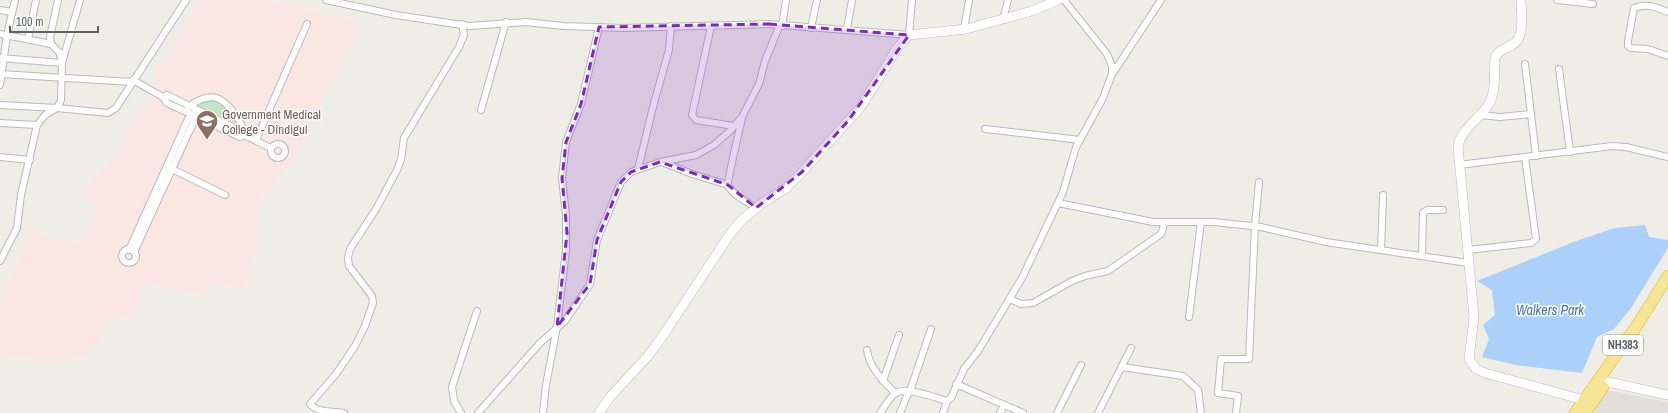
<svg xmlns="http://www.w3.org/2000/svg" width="1668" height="413" viewBox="0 0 1668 413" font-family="'Archivo Narrow',sans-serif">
<rect width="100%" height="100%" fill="#efeee6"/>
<!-- industrial -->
<polygon fill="#e1dfda" points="1608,390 1668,402 1668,413 1591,413"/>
<!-- medical -->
<polygon fill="#fae7e4" points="199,0 268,0 362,22 291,164 260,198 254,230 261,241 244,290 210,281 203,296 139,282 140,315 106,321 99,347 89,348 85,359 74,356 71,360 9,358 0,355 0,300 31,231 80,244 99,206 83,199 84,187 116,157 139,108 148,103 158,87 154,69 171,55"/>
<!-- green -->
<path fill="#c4e5c7" d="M 211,100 C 223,103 233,114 239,125 L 196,105 Z"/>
<!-- water -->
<polygon fill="#abd1fa" points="1645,225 1649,237 1668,240 1668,248 1631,308 1614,329 1597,337 1582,373 1515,365 1482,357 1489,339 1483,325 1495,315 1492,290 1477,281 1576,241 1615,228"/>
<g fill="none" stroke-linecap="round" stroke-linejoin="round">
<!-- street casing -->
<g stroke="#b8babf" stroke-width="8">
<g id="street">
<polyline points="326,0 396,15 469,26 526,22 563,26 623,28 769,24 909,35 912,0"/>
<polyline points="1557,0 1593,4"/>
<polyline points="0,10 12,12"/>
<path d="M 1668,12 C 1656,7 1647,3 1634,8 L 1628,41 L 1628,46 L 1631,48 L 1648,49 L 1668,56"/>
<polyline points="1003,20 1008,0"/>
<polyline points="711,26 692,115 696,120 734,126"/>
<polyline points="782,26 786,0"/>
<polyline points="811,28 817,0"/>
<polyline points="847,29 852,0"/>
<polyline points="964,29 969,0"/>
<polyline points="0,34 51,44"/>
<polyline points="28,39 36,0"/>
<polyline points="0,58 62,63 80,0"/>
<polyline points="1525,64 1536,156"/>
<polyline points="1559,69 1570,152"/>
<polyline points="1113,73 1161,0"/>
<polyline points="0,74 132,82"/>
<polyline points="133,80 163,97 167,95 243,132 244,135 240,137 167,103 163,97"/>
<polyline points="0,85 7,35 15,0"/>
<polyline points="0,105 57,108 108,113 116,108 186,0"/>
<path d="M 188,109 C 193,101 210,94 219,99 C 231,106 243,122 244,135 L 271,148"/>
<polyline points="481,110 506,22"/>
<polyline points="1480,115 1500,117 1531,114"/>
<path d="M 742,118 C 740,128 727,181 728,185 C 732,195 748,202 756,208"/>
<polyline points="0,123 37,125"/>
<polyline points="985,129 1080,140"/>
<polyline points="256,140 307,24"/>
<circle cx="278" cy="151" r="7"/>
<polyline points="0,157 30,160"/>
<polyline points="662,162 692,174 728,185"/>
<polyline points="1459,165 1612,146 1626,147 1668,157"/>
<polyline points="170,168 225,195"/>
<polyline points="638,169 654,103 669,50 671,26"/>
<polyline points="1058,203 1153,222 1214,222 1261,227 1326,242 1468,263"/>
<circle cx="129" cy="256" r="7"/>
<polyline points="129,250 188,119 194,116"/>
<polyline points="1381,250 1383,195"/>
<polyline points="1468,250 1531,243 1536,239 1525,157"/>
<polyline points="134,252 194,121 195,113"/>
<polyline points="1422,256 1423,213 1427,210 1443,210"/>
<polyline points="0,261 17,228 21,195 37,125 45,115 57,108 61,100 62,60 59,52 51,44 50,37 58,0"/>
<polyline points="1010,299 1021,304 1033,303 1072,281 1085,276 1108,271 1161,234 1165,222"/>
<polyline points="1189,317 1201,222"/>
<path d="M 867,350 C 869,367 883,381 895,393"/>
<polyline points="1122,367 1183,376 1198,390 1201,413"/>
<polyline points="883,381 899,335"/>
<polyline points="956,384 1023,413"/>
<polyline points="910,391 931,329"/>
<path d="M 344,413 C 333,411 317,413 310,404 L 336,374 L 355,346 L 365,326 L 373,303 L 372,296 L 349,266 L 348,258 L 350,249 L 376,209 L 397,170 L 401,159 L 404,138 L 459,47 L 464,35 L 462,24"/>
<polyline points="461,413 454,401 452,387 477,311"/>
<polyline points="478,413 540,343 565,321 590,284 597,240 621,182 631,172 660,162 696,155 714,145 731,130 742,117 759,84 765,61 779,27 776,25"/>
<polyline points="543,413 546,385 557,327 566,250 566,215 562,178 566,142 581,104 599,27"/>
<path d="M 880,413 C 885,407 889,397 896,393 C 905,386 936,398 947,401 L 951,398 L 964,369 L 978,351 L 1022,278 L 1063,192 L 1076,147 L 1103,98 L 1112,74 L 1112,66 L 1107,54 L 1064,0"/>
<polyline points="900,413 909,391"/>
<polyline points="943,413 947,401"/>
<polyline points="1000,413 1004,405"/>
<polyline points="1057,413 1081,365"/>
<polyline points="1098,413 1131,348"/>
<polyline points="1236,413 1238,396 1218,393 1221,359 1249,359 1255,226 1259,182"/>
</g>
</g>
<!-- secondary casing -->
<g stroke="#b9bbc1" stroke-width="10">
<g id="secondary">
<path d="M 1521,0 C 1521,13 1526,38 1512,45 C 1505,49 1498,50 1495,58 C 1494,72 1496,92 1489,104 C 1479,120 1461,128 1458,147 L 1474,317 L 1469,359 L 1476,369 L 1485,373 L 1584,400"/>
<polyline points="1599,380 1668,395"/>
<polyline points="599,413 610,397 648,356 662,337 730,234 741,221 761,204 786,188 802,172 860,108 898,47 909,35 966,29 1032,11 1058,0"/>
</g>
</g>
<!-- highway casing -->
<g stroke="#e6b40e" stroke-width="12">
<g id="highway">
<polyline points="1575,413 1638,324 1668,276"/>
<polyline points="1585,413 1603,387"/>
</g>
</g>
<!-- street -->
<use href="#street" stroke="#fff" stroke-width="6"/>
<!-- secondary -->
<use href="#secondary" stroke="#fff" stroke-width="9"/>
<!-- highway -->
<use href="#highway" stroke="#f6e595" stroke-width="11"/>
</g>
<!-- marked area -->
<path fill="#7b2cbf" fill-opacity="0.2" stroke="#7b2cbf" stroke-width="3" stroke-dasharray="8 5" stroke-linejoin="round" d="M 769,24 L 909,35 L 848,121 L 802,172 L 756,208 L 728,185 L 660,162 L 631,172 L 621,182 L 597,240 L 590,284 L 557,327 L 567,233 L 562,178 L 566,142 L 581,104 L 599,27 Z"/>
<!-- icons -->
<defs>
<g id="university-pin" transform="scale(1.15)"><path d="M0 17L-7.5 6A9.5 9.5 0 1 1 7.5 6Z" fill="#8d6e63" stroke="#fff"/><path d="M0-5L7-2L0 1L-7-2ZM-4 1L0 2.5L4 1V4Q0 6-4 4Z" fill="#fff"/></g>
</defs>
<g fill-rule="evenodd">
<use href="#university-pin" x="207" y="121"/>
</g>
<g text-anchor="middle" stroke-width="3" stroke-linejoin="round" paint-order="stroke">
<!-- shield labels -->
<rect fill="#fff" stroke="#8e9093" stroke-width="1" x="1603" y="335" width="40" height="20" rx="3"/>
<g font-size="12" font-weight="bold" fill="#5d6065">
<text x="1623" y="349">NH383</text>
</g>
<!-- education labels -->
<g font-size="13" fill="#785e54" stroke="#fff" text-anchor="start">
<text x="222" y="119">Government Medical<tspan x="222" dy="15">College - Dindigul</tspan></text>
</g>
<!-- water labels -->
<g font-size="14" font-style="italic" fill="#4b76b4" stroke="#fff">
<text x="1550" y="315">Walkers Park</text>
</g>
</g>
<!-- scale -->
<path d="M10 26v6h88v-6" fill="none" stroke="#5d6065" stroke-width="2"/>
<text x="16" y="26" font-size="12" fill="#5d6065" stroke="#ffffff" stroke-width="3" paint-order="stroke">100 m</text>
</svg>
